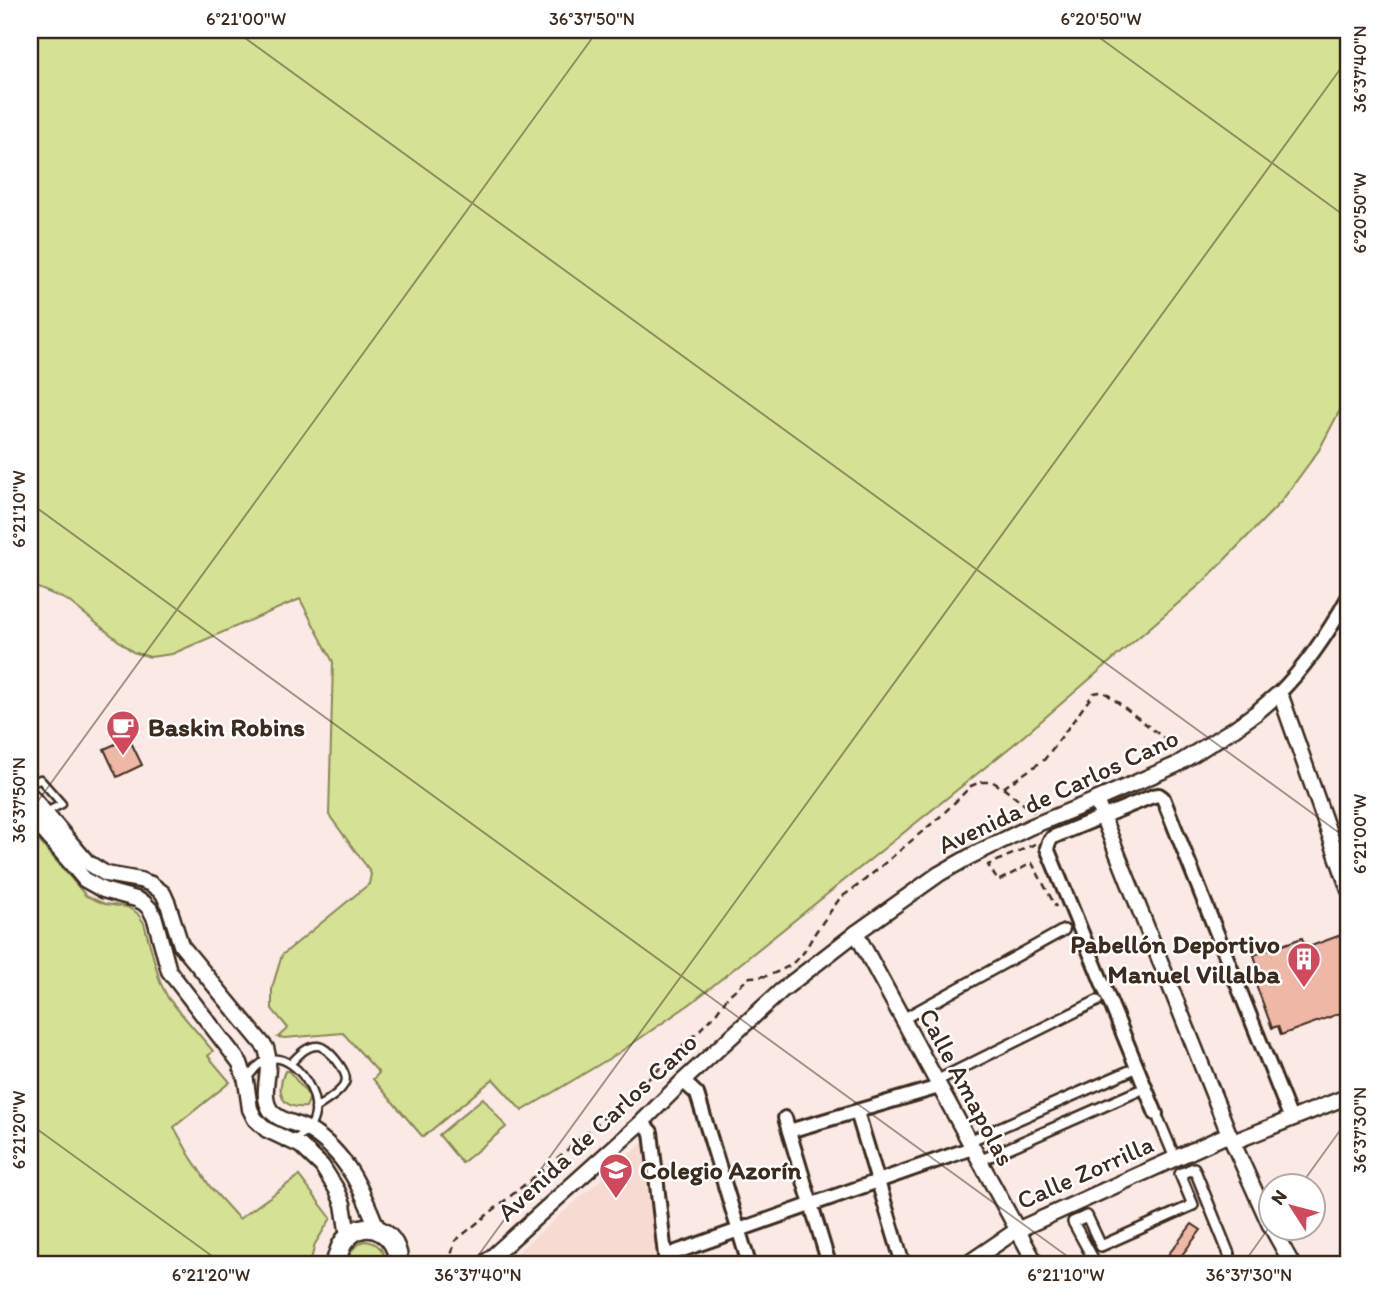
<svg xmlns="http://www.w3.org/2000/svg" width="1379" height="1294" viewBox="0 0 1379 1294" font-family="Itim,sans-serif">
<rect width="100%" height="100%" fill="#fae9e4"/>
<filter id="ink" filterUnits="userSpaceOnUse"><feTurbulence type="fractalNoise" baseFrequency=".0143" numOctaves="2"/><feDisplacementMap in="SourceGraphic" scale="14" xChannelSelector="R" yChannelSelector="G"/><feConvolveMatrix kernelMatrix="1 2 1 2 8 2 1 2 1" color-interpolation-filters="sRGB"/></filter>
<g filter="url(#ink)">
<!-- built -->
<polygon fill="#f7dad1" points="644,1142 649,1143 661,1257 651,1264 504,1264"/>
<!-- green -->
<g fill="#d5e194" stroke="#888659" stroke-width="2">
<polygon points="30,30 1349,30 1349,393 1319,450 1280,503 1203,582 1013,745 690,1004 620,1052 522,1111 493,1079 423,1137 373,1079 379,1073 343,1033 285,1038 278,1037 288,1028 272,1009 272,988 282,955 369,884 371,874 367,867 329,815 333,662 300,599 172,654 150,657 133,652 67,600 33,586 30,583"/>
<polygon points="30,830 86,896 105,904 127,907 137,913 144,923 160,982 168,998 213,1051 208,1056 230,1082 174,1127 190,1156 211,1188 239,1219 299,1176 331,1218 315,1244 310,1264 30,1264"/>
<path d="M 285,1071 L 289,1071 L 310,1097 L 306,1107 C 280,1109 276,1092 285,1071 Z"/>
<polygon points="483,1098 506,1127 462,1163 439,1135"/>
<path d="M 365,1241 C 378,1242 386,1251 384,1264 L 351,1264 C 348,1253 354,1245 365,1241 Z"/>
</g>
<!-- building -->
<g fill="#efb7a5" stroke="#3b2a1e" stroke-width="2">
<polygon points="129,738 142,765 117,777 104,749"/>
<polygon points="1346,933 1349,943 1349,1010 1281,1035 1278,1026 1272,1028 1250,968 1257,965 1254,955 1302,938 1306,948"/>
<polygon points="1192,1224 1201,1230 1175,1264 1161,1264"/>
</g>
<g fill="none" stroke-linecap="round" stroke-linejoin="round">
<!-- service casing -->
<g stroke="#3b2a1e" stroke-width="11">
<g id="service">
<polyline points="30,784 40,779 62,804 46,812"/>
<path d="M 291,1063 C 298,1056 307,1045 318,1046 C 328,1047 350,1073 345,1083 C 340,1094 324,1102 315,1109"/>
<path d="M 247,1079 C 253,1072 258,1063 267,1060 C 298,1048 342,1119 294,1139"/>
</g>
</g>
<!-- pedestrian casing -->
<g stroke="#3b2a1e" stroke-width="14">
<g id="pedestrian">
<polyline points="903,1019 1064,930"/>
<polyline points="936,1081 1097,1001"/>
<polyline points="1159,1120 1175,1158"/>
<polyline points="969,1141 1129,1071"/>
<polyline points="979,1161 1138,1091"/>
<polyline points="1096,1264 1073,1222 1087,1216 1101,1246 1193,1205 1180,1174 1194,1168 1233,1264"/>
</g>
</g>
<!-- minor casing -->
<g stroke="#3b2a1e" stroke-width="18">
<g id="minor">
<path d="M 1277,695 C 1307,666 1329,632 1349,596"/>
<polyline points="683,1081 697,1094 749,1264"/>
<polyline points="857,1112 903,1264"/>
<polyline points="1156,1114 1047,848 1049,842 1053,837 1153,796 1159,795 1163,798 1291,1119"/>
<polyline points="785,1118 829,1264"/>
<polyline points="642,1122 651,1132 666,1264"/>
<polyline points="789,1131 939,1087"/>
<polyline points="665,1256 972,1148"/>
</g>
</g>
<!-- tertiary casing -->
<g stroke="#3b2a1e" stroke-width="19">
<g id="tertiary">
<path d="M 30,795 L 87,862 L 106,874 L 140,880 L 151,884 L 163,893 L 168,904 L 181,945 L 266,1048 C 267,1052 268,1055 268,1058 C 270,1076 260,1096 271,1111 C 280,1122 298,1123 309,1130 C 347,1153 362,1190 378,1230"/>
<polyline points="1096,800 1229,1134 1270,1225"/>
<polyline points="30,815 85,880 103,890 136,899 144,903 150,909 155,919 169,971 240,1063 246,1081 250,1109 255,1119 267,1130 301,1146 322,1166 337,1190 343,1204 348,1236"/>
<polyline points="856,933 1036,1264"/>
<polyline points="1233,1142 1349,1096"/>
<polyline points="1272,1228 1292,1264"/>
<polyline points="484,1264 642,1122 683,1081 781,991 856,933 939,874 969,857 1030,827 1096,800 1176,765 1235,728 1256,713 1277,695 1282,699 1349,890"/>
<polyline points="967,1264 1017,1230 1229,1134"/>
</g>
</g>
<!-- secondary casing -->
<g stroke="#3b2a1e" stroke-width="23">
<path id="secondary" d="M 335,1264 C 339,1255 339,1246 346,1239 C 367,1214 400,1235 398,1264"/>
</g>
<!-- path -->
<g stroke="#3b2a1e" stroke-width="2.5" stroke-dasharray="7 5" stroke-linecap="butt">
<polyline points="1003,788 1034,812"/>
<polyline points="1035,844 988,865 998,881 1032,863 1056,907"/>
<polyline points="446,1264 451,1256 455,1241 566,1151 655,1073 714,1016 729,995 750,977 767,976 777,972 791,965 804,952 815,933 840,898 860,884 942,815 971,786 980,782 993,782 1003,788 1044,760 1094,693 1100,692 1107,694 1169,742 1175,750"/>
</g>
<!-- service -->
<use href="#service" stroke="#fff" stroke-width="6"/>
<!-- pedestrian -->
<use href="#pedestrian" stroke="#fff" stroke-width="9"/>
<!-- minor -->
<use href="#minor" stroke="#fff" stroke-width="12"/>
<!-- tertiary -->
<use href="#tertiary" stroke="#fff" stroke-width="14"/>
<!-- secondary -->
<use href="#secondary" stroke="#fff" stroke-width="18"/>
</g>
</g>
<!-- ticks -->
<path fill="none" stroke="#3b2a1e" stroke-width="2" stroke-opacity="0.45" d="M 234,30 L 1349,840M 1089,30 L 1349,219M 30,503 L 1078,1264M 30,812 L 598,30M 30,1124 L 223,1264M 1300,1186 L 1349,1118M 472,1264 L 1349,57M 1243,1264 L 1270,1226"/>
<!-- icons -->
<defs>
<g id="cafe-pin" transform="scale(1.75)"><path d="M0 17L-7.5 6A9.5 9.5 0 1 1 7.5 6Z" fill="#d1495b" stroke="#fff"/><path d="M-5.5-4.5H6V0H3Q3 3.5 0 3.5H-2.5Q-5.5 3.5-5.5 0ZM3-3.2v2h1.7v-2ZM-6 4.5H4V6H-6Z" fill="#fff"/></g>
<g id="building-pin" transform="scale(1.75)"><path d="M0 17L-7.5 6A9.5 9.5 0 1 1 7.5 6Z" fill="#d1495b" stroke="#fff"/><path d="M-4-6H4V6H1V3H-1V6H-4ZM-2.5-4.3h1.7v1.8h-1.7ZM.8-4.3h1.7v1.8H.8ZM-2.5-1h1.7V.8h-1.7ZM.8-1h1.7V.8H.8Z" fill="#fff"/></g>
<g id="school-pin" transform="scale(1.75)"><path d="M0 17L-7.5 6A9.5 9.5 0 1 1 7.5 6Z" fill="#d1495b" stroke="#fff"/><path d="M0-5L7-2L0 1L-7-2ZM-4 1L0 2.5L4 1V4Q0 6-4 4Z" fill="#fff"/></g>
</defs>
<g fill-rule="evenodd">
<use href="#cafe-pin" x="123" y="727"/>
<use href="#building-pin" x="1304" y="959"/>
<use href="#school-pin" x="616" y="1170"/>
</g>
<g text-anchor="middle" stroke-width="5" stroke-linejoin="round" paint-order="stroke">
<!-- poi labels -->
<g font-size="26" font-weight="bold" fill="#3b2a1e" stroke="#fff" text-anchor="start">
<text x="148" y="736">Baskin Robins</text>
<text x="1280" y="953" text-anchor="end">Pabellón Deportivo<tspan x="1280" dy="30">Manuel Villalba</tspan></text>
<text x="640" y="1179">Colegio Azorín</text>
</g>
<!-- street labels -->
<g font-size="26" fill="#3b2a1e" stroke="#fff">
<text transform="translate(1058 791) rotate(-25)" y="9">Avenida de Carlos Cano</text>
<text transform="translate(967 1087) rotate(62)" y="9">Calle Amapolas</text>
<text transform="translate(597 1127) rotate(-43)" y="9">Avenida de Carlos Cano</text>
<text transform="translate(1085 1172) rotate(-24)" y="9">Calle Zorrilla</text>
</g>
</g>
<!-- margin -->
<rect width="1379" height="1294" fill="none" stroke="#fff" stroke-width="77"/>
<!-- north arrow -->
<g transform="translate(1292 1207) rotate(306)"><circle r="33" fill="#ffffff" stroke="#b1aaa5" stroke-width="2"/>
<path d="M0-5L12 26L0 18L-12 26Z" fill="#d1495b"/>
<text y="-10" font-size="19" font-weight="bold" text-anchor="middle" fill="#3b2a1e">N</text>
</g>
<rect x="38" y="38" width="1302" height="1218" fill="none" stroke="#3b2a1e" stroke-width="2.5"/>
<g font-size="18" text-anchor="middle" fill="#3b2a1e">
<text x="246" y="25">6°21'00"W</text>
<text x="592" y="25">36°37'50"N</text>
<text x="1101" y="25">6°20'50"W</text>
<text transform="translate(1360 69) rotate(-90)" y="6">36°37'40"N</text>
<text transform="translate(1360 213) rotate(-90)" y="6">6°20'50"W</text>
<text transform="translate(19 509) rotate(-90)" y="6">6°21'10"W</text>
<text transform="translate(19 800) rotate(-90)" y="6">36°37'50"N</text>
<text transform="translate(1360 834) rotate(-90)" y="6">6°21'00"W</text>
<text transform="translate(1360 1130) rotate(-90)" y="6">36°37'30"N</text>
<text transform="translate(19 1130) rotate(-90)" y="6">6°21'20"W</text>
<text x="211" y="1281">6°21'20"W</text>
<text x="478" y="1281">36°37'40"N</text>
<text x="1066" y="1281">6°21'10"W</text>
<text x="1249" y="1281">36°37'30"N</text>
</g>
</svg>
